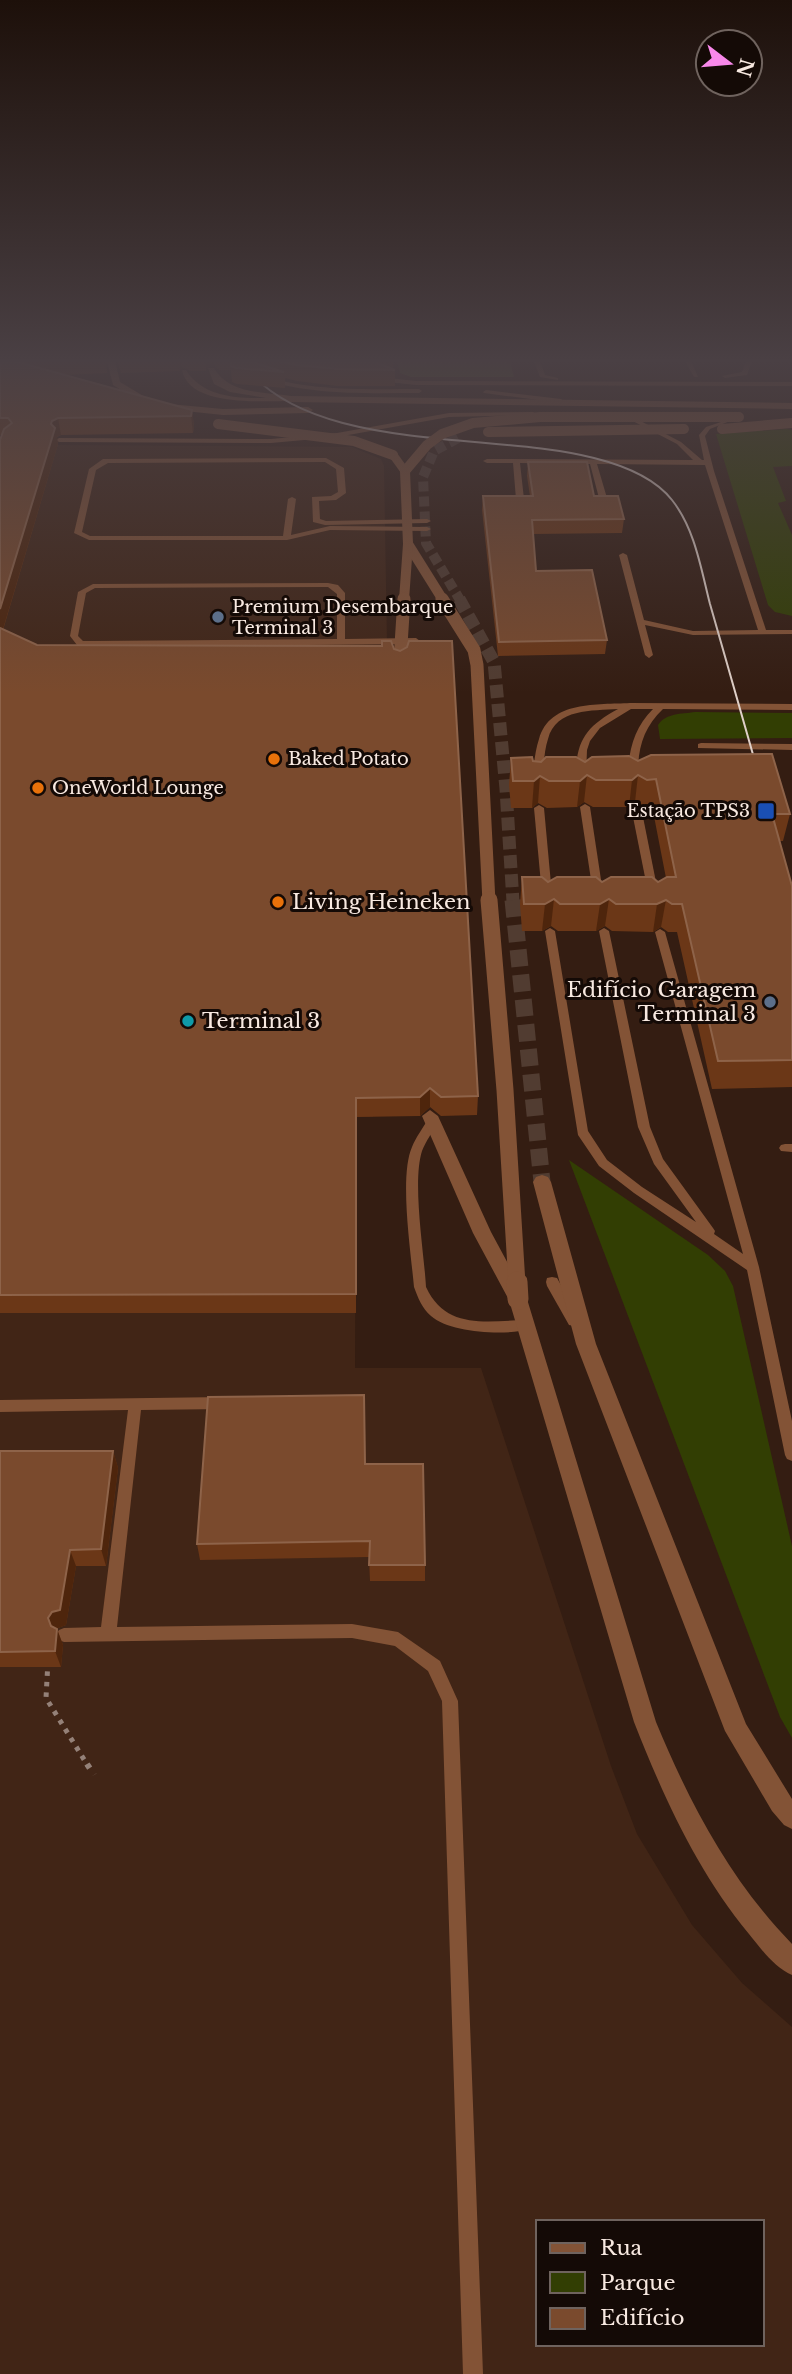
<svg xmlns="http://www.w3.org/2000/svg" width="792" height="2374" viewBox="0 0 792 2374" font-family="'Libre Baskerville',serif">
<rect width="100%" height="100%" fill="#341d12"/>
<!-- built -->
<path fill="#412516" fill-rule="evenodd" d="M 58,445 L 352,447 L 381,459 L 384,466 L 387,642 L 373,1117 L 356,1117 L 355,1368 L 481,1368 L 611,1766 L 637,1834 L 692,1925 L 742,1983 L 792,2027 L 792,2374 L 0,2374 L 0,466 L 7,447 ZM 538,2222 L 762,2222 L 762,2344 L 538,2344 Z"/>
<!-- green -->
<g fill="#323e03">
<polygon points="787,429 792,430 792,466 773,467 786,501 778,503 792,535 792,616 775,612 768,605 716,434"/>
<path d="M 695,712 L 792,713 L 792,738 L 660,739 L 658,725 C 666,713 681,714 695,712 Z"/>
<polygon points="569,1160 708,1255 725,1271 733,1286 792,1546 792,1738 780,1717"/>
</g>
<!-- forest -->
<polygon fill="#4e5e1e" points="397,361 510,361 514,377 411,377 400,373"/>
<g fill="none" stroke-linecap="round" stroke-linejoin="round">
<!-- street-tunnel-far2 -->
<polyline stroke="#513c31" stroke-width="10" stroke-dasharray="10 5" stroke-linecap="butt" points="458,438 434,451 423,477 426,543 460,600"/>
<!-- street-tunnel-far1 -->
<polyline stroke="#513c31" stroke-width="13" stroke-dasharray="13 6" stroke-linecap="butt" points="459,599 494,662 506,789 513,902"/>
<!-- street-tunnel -->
<polyline stroke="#513c31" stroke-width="17" stroke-dasharray="17 8" stroke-linecap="butt" points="513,900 542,1182"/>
<!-- path-far1 -->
<polyline stroke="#948178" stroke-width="5" stroke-dasharray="4.5 6" stroke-linecap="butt" points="48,1661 46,1698 88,1766"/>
<!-- path -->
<polyline stroke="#948178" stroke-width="6" stroke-dasharray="5 8" stroke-linecap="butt" points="87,1764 94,1775"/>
<!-- lane -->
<g fill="#835336" fill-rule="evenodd">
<path d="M 250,361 L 256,361 L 259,374 C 306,392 369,389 419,389 L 422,391 L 419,393 C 365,393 305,396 254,376 Z"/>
<polygon points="371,361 377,361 383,375 389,378 416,381 792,382 792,386 416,385 388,382 378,377"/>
<polygon points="534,361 540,361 545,375 558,378 558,380 540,377"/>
<polygon points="685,361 691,361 698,377 694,377"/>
<polygon points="746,361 752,361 747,375 725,378 722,376 742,372"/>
<path d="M 182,370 L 186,370 C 207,404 256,398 291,397 L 294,399 L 291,401 C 261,401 189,407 182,370 Z"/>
<polygon points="486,390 561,399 564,401 561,403 484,393 483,392"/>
<polygon points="533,412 536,414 535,415 449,417 337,437 271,443 59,442 56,440 59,438 271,439 337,433 449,413"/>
<polygon points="627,414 681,442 702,460 704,460 699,435 706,427 730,419 730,421 710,429 705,436 714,471 766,630 792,630 792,634 693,635 645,625 653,655 649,658 645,655 619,555 623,553 627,555 644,620 693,631 758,630 705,465 597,464 607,498 603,500 599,498 590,464 520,463 524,499 520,501 516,499 513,463 487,463 483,461 487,459 693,460 677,444 625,417 625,415"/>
<polygon points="326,458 344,468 346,493 336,500 319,501 320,519 326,521 427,519 431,521 427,523 325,525 313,522 312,497 331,496 338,492 336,469 325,462 108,463 96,470 82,532 90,536 283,536 288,499 292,497 296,499 291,535 330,526 427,527 431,529 427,531 330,530 287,540 89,540 74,533 89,469 103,459"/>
<path d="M 328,583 L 338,585 L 345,593 L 345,639 L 416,638 L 420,641 L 416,644 L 92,647 L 77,645 L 70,636 L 78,592 L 93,584 ZM 328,587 L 337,594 L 337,639 L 92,641 L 83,641 L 78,636 L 86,593 L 95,588 Z"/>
<path d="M 630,703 L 792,704 L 792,710 L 663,709 C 644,727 638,747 638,773 L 633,776 L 628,773 C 629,748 635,727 653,709 L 631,709 L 600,728 L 590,741 L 587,750 L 586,775 L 581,778 L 576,775 C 576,740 587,726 618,709 C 592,711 556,708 548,739 C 544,751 544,765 542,777 L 537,780 L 534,779 L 532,777 C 534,765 535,751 539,739 C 550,700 598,705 630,703 Z"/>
<polygon points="701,743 792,744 792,750 698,748 698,744"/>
<polygon points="585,804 590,807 603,893 598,896 593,893 580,807"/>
<polygon points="636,804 641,807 658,892 653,895 648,892 631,807"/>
<polygon points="539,805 544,808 552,895 547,898 542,895 534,808"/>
<polygon points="550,928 555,931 588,1131 607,1160 642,1187 696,1222 654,1164 638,1127 599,931 604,928 609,931 650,1127 663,1159 713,1228 715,1231 714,1234 743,1254 655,932 660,929 665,932 759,1267 792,1421 792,1461 787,1459 785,1455 747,1270 634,1193 599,1166 578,1135 545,931"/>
<path d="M 432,1118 L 438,1122 C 433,1131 426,1141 422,1151 C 412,1183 424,1251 426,1287 C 446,1330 486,1321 525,1320 L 530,1321 L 532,1325 L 530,1329 C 506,1336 450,1333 431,1316 C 422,1308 418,1298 414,1287 C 411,1253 399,1176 412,1147 C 416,1137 423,1128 428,1119 Z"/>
<polygon points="785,1144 792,1144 792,1152 781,1151 779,1148 781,1145"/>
<polygon points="552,1277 557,1278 579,1317 581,1321 579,1325 574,1326 569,1325 547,1286 546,1282 547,1278"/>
<polygon points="225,1397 230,1399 232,1403 230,1407 225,1409 141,1410 117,1627 352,1624 398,1632 440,1661 458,1701 483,2374 463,2374 442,1701 428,1671 395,1646 352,1638 64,1642 59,1640 56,1635 59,1630 64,1628 101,1627 128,1410 0,1412 0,1400"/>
</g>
<!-- street -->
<g fill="#835336" fill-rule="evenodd">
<polygon points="107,361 115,361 120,382 150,400 150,404 144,404 113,385"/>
<path d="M 208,368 L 214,368 C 229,394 263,392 291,396 L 792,403 L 792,409 L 291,402 L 230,392 L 214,384 Z"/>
<polygon points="169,404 223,409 308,407 313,410 308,413 223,415 166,409 166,405"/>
<polygon points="389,453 397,453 410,471 409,473 401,473 388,455"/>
<path d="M 430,1110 L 438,1116 L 491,1232 L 527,1299 L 656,1722 C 690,1804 730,1880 792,1944 L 792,1975 C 775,1968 761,1949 749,1934 C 697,1871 664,1798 634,1722 L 509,1300 L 473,1233 L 422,1116 Z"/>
<polygon points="542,1175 548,1177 551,1182 596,1344 746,1724 792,1799 792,1829 784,1825 772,1811 725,1731 576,1344 533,1182 536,1177"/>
</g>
<!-- tram -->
<path stroke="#e0d0c8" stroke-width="2" d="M 241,361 C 306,455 493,431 594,458 C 622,465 654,477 672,500 C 695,529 701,569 710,604 C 726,660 742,716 758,772"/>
<!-- street-bridge-far3 -->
<g stroke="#835336" stroke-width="10">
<polyline points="218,424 354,441 393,455"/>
<polyline points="722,429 792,423"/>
<polyline points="488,432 684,429"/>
<polyline points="408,544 443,600"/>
<polyline points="404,600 408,544 405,471 427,445 442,434 473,423 540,417 739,417"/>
</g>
<!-- street-bridge-far2 -->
<g stroke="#835336" stroke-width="13">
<polyline points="442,599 474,650 477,665 489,902"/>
<polyline points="400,660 404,599"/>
</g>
<!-- street-bridge-far1 -->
<polyline stroke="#835336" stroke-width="17" points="489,900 505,1090 517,1284"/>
<!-- street-bridge -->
<polyline stroke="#835336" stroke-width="21" points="517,1282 518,1299"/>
</g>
<!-- wall -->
<g fill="#6b3717">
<polygon points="0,361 106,361 107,373 65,375 192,410 194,426 193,433 61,435 57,437 58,444 3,630 478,1096 477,1115 441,1116 430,1107 420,1116 356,1117 356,1313 0,1313 0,440 2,435 0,435"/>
<polygon points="117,361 252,361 252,362 258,364 257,361 376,361 377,363 380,365 378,361 393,361 393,369 395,370 395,386 338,386 297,381 285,378 285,388 237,384 232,382 231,370 219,370 214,365 206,367 206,371 190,371 182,367 180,371 121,373"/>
<polygon points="528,462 594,496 624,519 622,533 533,534 536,571 607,640 605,654 498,656 482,510 483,496 530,496 527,476"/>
<polygon points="511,758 541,762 638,761 790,814 783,841 780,841 792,886 792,1087 712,1089 677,932 668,932 661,927 653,932 612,931 605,926 596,931 558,931 551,926 542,931 522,931 520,904 522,877 548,882 658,882 666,878 652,806 644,806 635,802 629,807 593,807 584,802 577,807 547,808 538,803 532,808 511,808 509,785"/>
<polygon points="0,1451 113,1451 118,1468 106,1566 76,1566 66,1625 58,1628 57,1629 63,1645 61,1667 0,1667"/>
<polygon points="365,1464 425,1565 425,1581 370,1581 369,1557 200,1560 197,1544"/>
</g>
<!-- shaded-wall -->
<g fill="#4e250c">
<polygon points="179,361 181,361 182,367 180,371"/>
<polygon points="205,361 214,361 214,365 206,367"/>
<polygon points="192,410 194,426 193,433 191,416"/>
<polygon points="58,418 61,435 57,437 58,444 0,639 0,609 51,424 52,421"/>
<polygon points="587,775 584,802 577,807 580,781"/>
<polygon points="638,775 635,802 629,807 632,780"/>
<polygon points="540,776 538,803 532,808 534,781"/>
<polygon points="554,899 551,926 542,931 545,904"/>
<polygon points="609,899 605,926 596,931 600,904"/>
<polygon points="666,900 661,927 653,932 657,904"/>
<polygon points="430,1088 430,1107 420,1116 420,1097"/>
<polygon points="113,1451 118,1468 106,1566 101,1549"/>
<polygon points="70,1550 76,1566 66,1625 58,1628 54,1634 48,1618"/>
<polygon points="57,1629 63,1645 61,1667 55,1651"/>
</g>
<!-- building -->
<g fill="#7a4a2d" stroke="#8e6349" stroke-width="2">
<polygon points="0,361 14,361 192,410 191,416 58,418 52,421 51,424 55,428 0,609 0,440 4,429 12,423 8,418 0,418"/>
<polygon points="231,361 252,361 252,362 284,372 236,368 231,366"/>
<polygon points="279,361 376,361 377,363 395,370 338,369 296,365"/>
<polygon points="528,462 587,462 594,496 618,496 624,519 532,520 536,571 592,570 607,640 499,642 483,496 533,496"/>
<polygon points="0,628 37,645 382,646 382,641 391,641 394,649 400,651 407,647 409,641 452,641 478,1096 441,1097 430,1088 420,1097 356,1098 356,1294 0,1295"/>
<polygon points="772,754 790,814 772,814 792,886 792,1060 718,1061 682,904 672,904 666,900 657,904 616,904 609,899 600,904 560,904 554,899 545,904 524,904 522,877 542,877 548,882 557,877 596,877 602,882 611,877 652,877 658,882 667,877 676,877 656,779 647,780 638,775 632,780 596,780 587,775 580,781 549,781 540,776 534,781 513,781 511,758 532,757 533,761 541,762 546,757 576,757 585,762 592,757 629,756 638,761 651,755"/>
<polygon points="364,1395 365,1464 423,1464 425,1565 369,1565 370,1541 197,1544 208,1397"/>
<polygon points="0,1451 113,1451 101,1549 70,1550 60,1610 52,1612 48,1618 51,1626 57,1629 55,1651 0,1652"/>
</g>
<!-- sky -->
<linearGradient id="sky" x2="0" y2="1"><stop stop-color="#1d100a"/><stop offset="0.52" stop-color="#4a4044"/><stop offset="1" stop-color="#4a4044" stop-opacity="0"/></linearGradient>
<rect width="792" height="693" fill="url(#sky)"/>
<!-- markers -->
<g fill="#5c6f8a" stroke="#140a06" stroke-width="2.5">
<circle cx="218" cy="617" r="7"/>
<circle cx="770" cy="1002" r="7"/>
</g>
<g fill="#e8710a" stroke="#140a06" stroke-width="2.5">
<circle cx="274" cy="759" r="7"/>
<circle cx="38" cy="788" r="7"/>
<circle cx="278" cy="902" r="7"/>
</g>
<rect fill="#1a4fb4" stroke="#140a06" stroke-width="2.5" x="757" y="802" width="18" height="18" rx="3.5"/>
<circle fill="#0f9aa8" stroke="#140a06" stroke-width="2.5" cx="188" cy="1021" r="7"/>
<g text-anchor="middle" stroke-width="6" stroke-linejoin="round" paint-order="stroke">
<!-- far-poi labels -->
<g font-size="18" fill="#f8e9e1" stroke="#140a06" text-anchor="start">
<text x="232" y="613">Premium Desembarque<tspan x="232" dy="21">Terminal 3</tspan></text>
<text x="288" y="765">Baked Potato</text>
<text x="52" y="794">OneWorld Lounge</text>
<text x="750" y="817" text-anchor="end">Estação TPS3</text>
</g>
<!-- poi labels -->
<g font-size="21" fill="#f8e9e1" stroke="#140a06" text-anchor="start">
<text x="292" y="909">Living Heineken</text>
<text x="756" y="997" text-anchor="end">Edifício Garagem<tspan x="756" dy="24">Terminal 3</tspan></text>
<text x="202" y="1028">Terminal 3</text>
</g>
</g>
<!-- legend -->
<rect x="536" y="2220" width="228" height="126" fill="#140a06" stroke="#6f635e" stroke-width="2"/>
<rect x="550" y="2243" width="35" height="10" fill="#835336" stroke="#6f635e" stroke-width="2"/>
<text x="600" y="2255" font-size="21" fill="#f8e9e1">Rua</text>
<rect x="550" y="2272" width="35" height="21" fill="#323e03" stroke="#6f635e" stroke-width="2"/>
<text x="600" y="2290" font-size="21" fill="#f8e9e1">Parque</text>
<rect x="550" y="2308" width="35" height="21" fill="#7a4a2d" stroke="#6f635e" stroke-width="2"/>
<text x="600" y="2325" font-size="21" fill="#f8e9e1">Edifício</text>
<!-- north arrow -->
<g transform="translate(729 63) rotate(106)"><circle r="33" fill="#140a06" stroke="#6f635e" stroke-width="2"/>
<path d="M0-5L12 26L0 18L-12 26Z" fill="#f888ea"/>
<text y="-10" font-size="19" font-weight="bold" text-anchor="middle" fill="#f8e9e1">N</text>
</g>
</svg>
